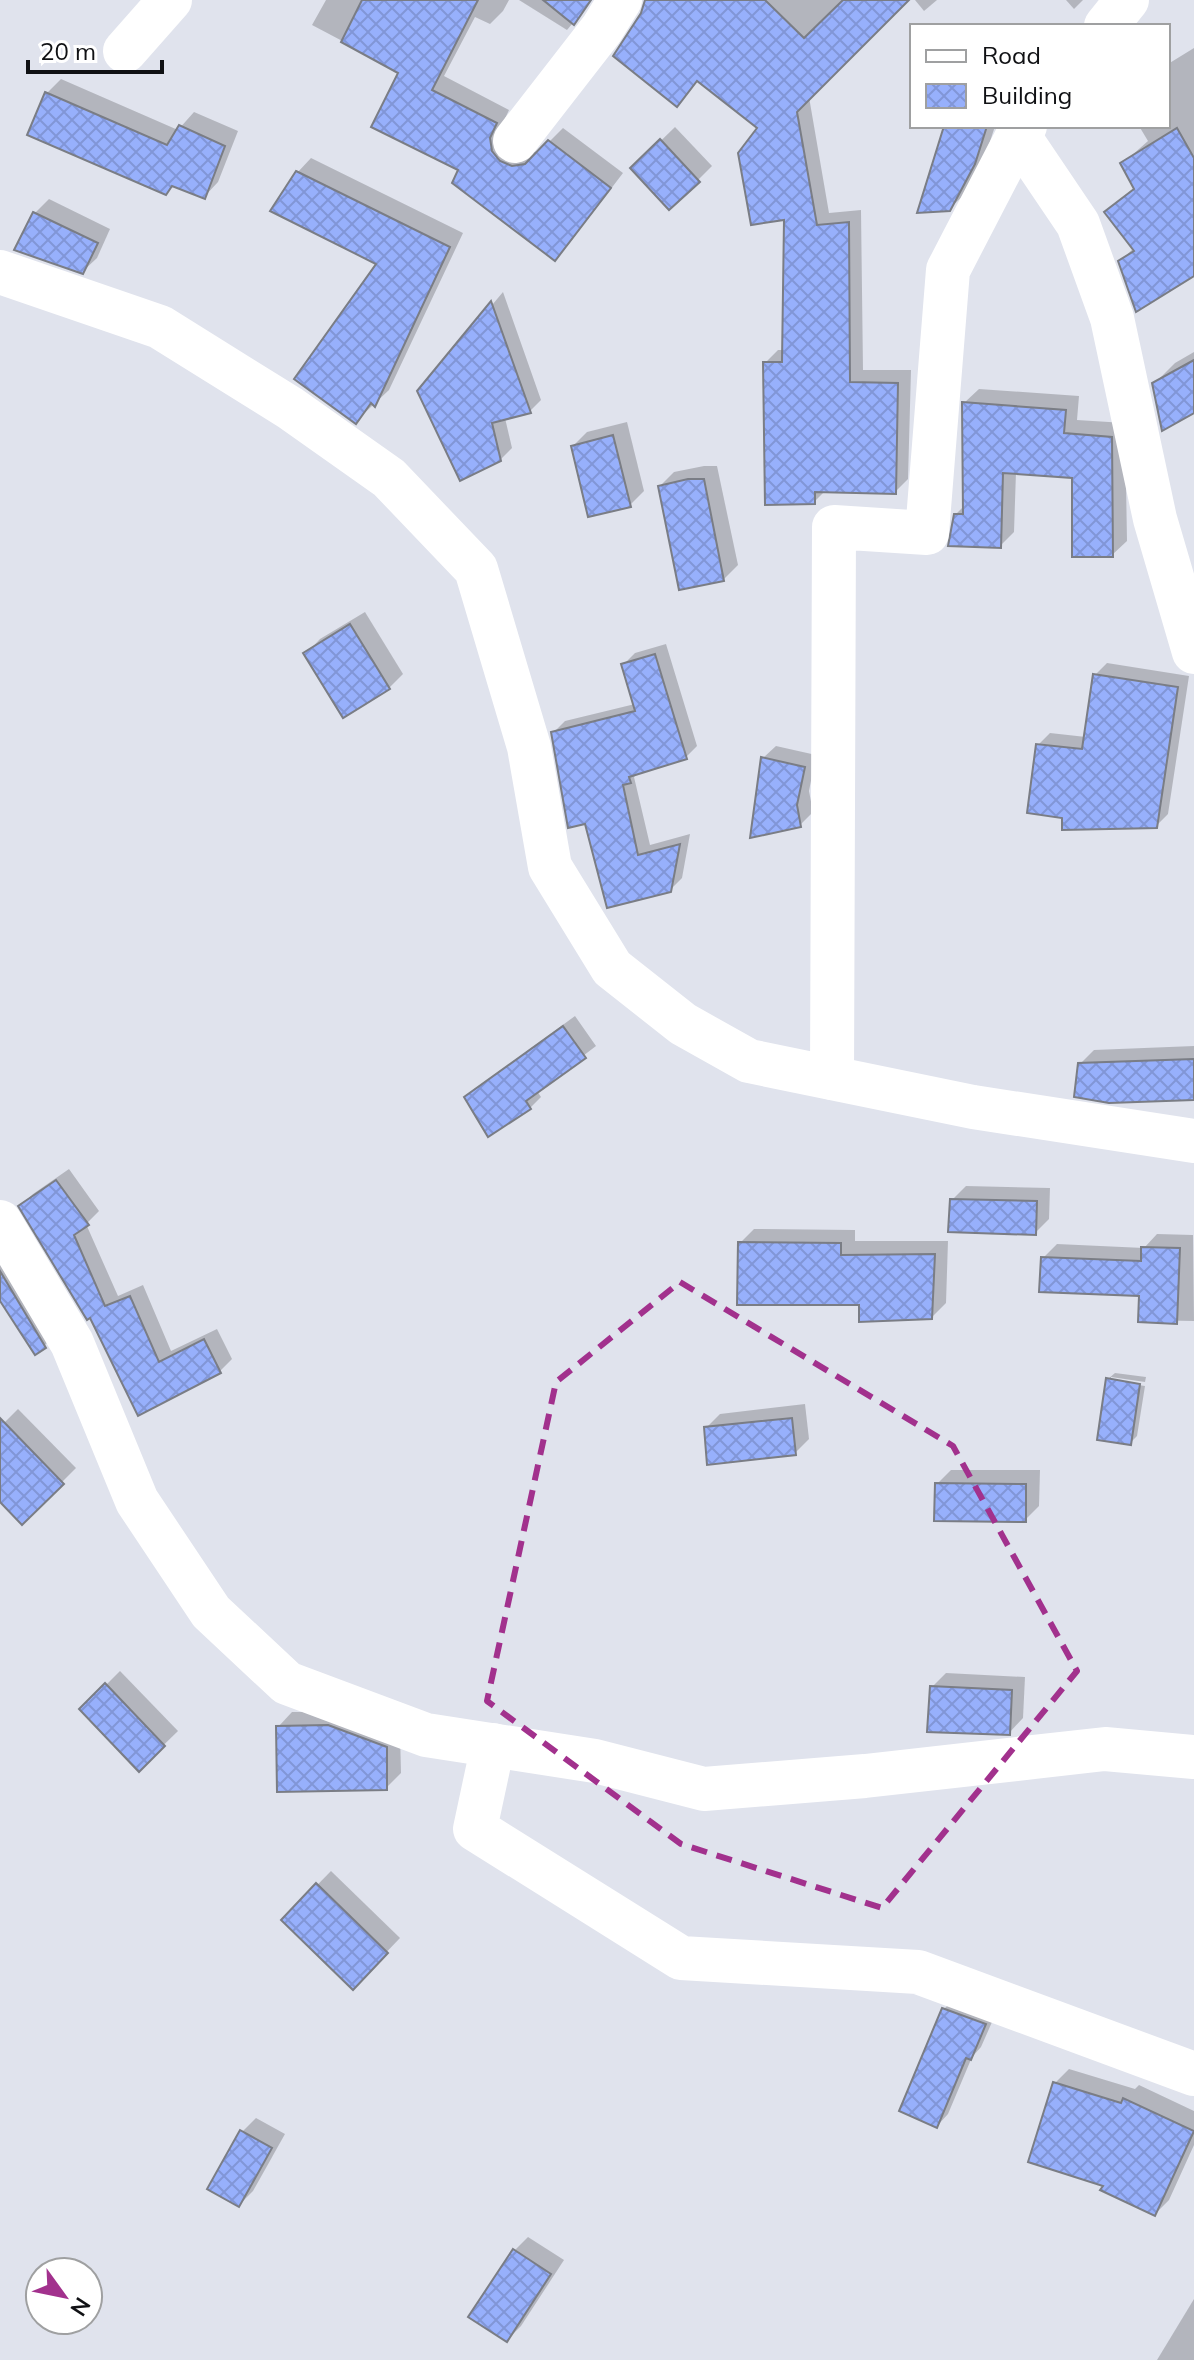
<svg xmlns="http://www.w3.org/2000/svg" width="1194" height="2360" viewBox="0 0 1194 2360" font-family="Mulish,sans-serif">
<defs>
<pattern id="building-cross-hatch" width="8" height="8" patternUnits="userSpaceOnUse" patternTransform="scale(2)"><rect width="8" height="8" fill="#97b0fc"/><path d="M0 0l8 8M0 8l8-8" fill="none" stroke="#8196d7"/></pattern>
</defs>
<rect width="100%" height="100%" fill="#e0e3ed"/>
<!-- shadow -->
<g fill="#0003">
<polygon points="326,0 509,0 503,11 490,24 475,17 444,76 509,110 503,123 527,153 540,151 563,128 623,173 568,245 555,259 461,169 401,72 312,25"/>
<polygon points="519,0 592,0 567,30"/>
<polygon points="646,0 907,0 809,97 829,213 861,210 863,370 911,370 908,479 895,492 825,491 814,502 765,363 778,350 784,350 786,217 760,128 699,79 676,104 643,14"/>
<polygon points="915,0 937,0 924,11"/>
<polygon points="1066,0 1083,0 1074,9"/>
<polygon points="1194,48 1194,274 1120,261 1134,248 1106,212 1135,187 1122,164 1148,141 1139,126 1168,126 1168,64"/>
<polygon points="61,79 178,130 194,112 238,131 218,182 204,197 174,185 166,192 47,93"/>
<polygon points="946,126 995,126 988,148 964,195 949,209"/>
<polygon points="675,127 712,166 698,180 633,168"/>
<polygon points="311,158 463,233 389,390 356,421 379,263 297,173"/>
<polygon points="49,199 110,229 97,258 82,272 35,213"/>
<polygon points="503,292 541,400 530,411 505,418 512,448 500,460 419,392"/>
<polygon points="1194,352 1194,411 1154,384 1175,363"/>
<polygon points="979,389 1079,396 1077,420 1125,423 1127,541 1112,555 1074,476 1016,472 1014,532 1000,546 955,515 965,505 964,403"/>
<polygon points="627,422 644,491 630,505 573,446 587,432"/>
<polygon points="704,466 717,466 738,565 724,579 660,486 674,472"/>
<polygon points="365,612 403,674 389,688 306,654 320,639"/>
<polygon points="666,644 697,746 686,757 640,771 634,777 650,845 690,834 682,878 670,890 586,821 553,733 565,721 635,704 623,665 635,653"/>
<polygon points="1107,663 1189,676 1168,814 1156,826 1064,816 1038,745 1050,733 1086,737 1095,675"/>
<polygon points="776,746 816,755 809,791 813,812 800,825 763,758"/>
<polygon points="575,1016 596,1046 537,1091 541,1097 530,1108 466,1098 478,1087"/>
<polygon points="1194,1046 1194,1098 1080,1064 1094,1050"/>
<polygon points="69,1169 99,1211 86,1224 118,1296 143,1285 171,1351 217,1329 232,1359 220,1371 139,1413 90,1315 21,1206 33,1194"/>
<polygon points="966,1186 1050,1188 1049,1219 1035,1233 952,1200"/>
<polygon points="754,1229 855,1230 855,1241 948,1241 946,1303 931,1318 861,1303 740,1243"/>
<polygon points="1157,1234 1193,1235 1194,1321 1141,1320 1141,1294 1043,1258 1057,1244 1144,1248"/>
<polygon points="0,1256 58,1332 44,1346 0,1297"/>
<polygon points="1115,1373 1146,1377 1145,1382 1111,1377 1111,1381 1145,1386 1137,1436 1130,1443 1108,1379"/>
<polygon points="805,1404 809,1439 795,1453 706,1428 720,1414"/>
<polygon points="18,1409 76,1468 22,1522 0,1499 0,1427"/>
<polygon points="951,1470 1040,1470 1039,1506 1025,1520 937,1484"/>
<polygon points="120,1671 178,1731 139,1769 82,1709"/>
<polygon points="946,1673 1025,1677 1023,1718 1009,1733 932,1687"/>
<polygon points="292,1712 343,1712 400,1733 401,1773 386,1788 278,1727"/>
<polygon points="331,1871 400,1938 353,1987 284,1919"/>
<polygon points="955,1998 996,2013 981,2047 972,2057 948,2114 937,2126 944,2009"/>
<polygon points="1069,2069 1135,2089 1139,2085 1194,2111 1194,2145 1169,2200 1155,2214 1106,2184 1055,2083"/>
<polygon points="256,2118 285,2134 253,2191 239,2205 242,2132"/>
<polygon points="528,2237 564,2260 521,2326 507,2340 514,2251"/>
<polygon points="1194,2299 1194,2360 1157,2360"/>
</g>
<!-- building -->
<g fill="url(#building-cross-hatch)" stroke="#7a7d85" stroke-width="2">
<polygon points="362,0 478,0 432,90 497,123 490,138 492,151 500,161 512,166 525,164 548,140 611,188 555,261 452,183 458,170 371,127 398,73 341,42"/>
<polygon points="543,0 591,0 574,25"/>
<polygon points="645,0 765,0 804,38 843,0 909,0 797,112 817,225 849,222 850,382 898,383 896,494 815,492 815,504 765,505 763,362 782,362 784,220 751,225 738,153 757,128 697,81 677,107 613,56 641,13"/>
<polygon points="45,92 167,145 179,125 225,146 205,199 172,186 166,195 27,135"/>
<polygon points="944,126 987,126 975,164 950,211 917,213"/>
<polygon points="1177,128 1194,158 1194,276 1136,312 1118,261 1134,251 1104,212 1134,189 1120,163"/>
<polygon points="660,139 700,182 669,210 630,168"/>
<polygon points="296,171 450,247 375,407 371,403 356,424 294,379 376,264 270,211"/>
<polygon points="33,212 98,243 83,274 14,250"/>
<polygon points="491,301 531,413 492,423 501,461 460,481 417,391"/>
<polygon points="1194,360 1194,413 1162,431 1152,383"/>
<polygon points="962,402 1066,410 1064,433 1112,437 1113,557 1072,557 1072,478 1003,473 1001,548 948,546 954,514 963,514"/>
<polygon points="613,435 631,507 588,517 571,446"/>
<polygon points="688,479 704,479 724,581 679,590 658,486"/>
<polygon points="350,624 390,689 343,718 303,653"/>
<polygon points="655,654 687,759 629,777 631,783 623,785 638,855 680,844 671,892 607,908 585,824 568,828 551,732 635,711 621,664"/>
<polygon points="1093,674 1178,687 1157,828 1062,830 1062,818 1027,813 1036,744 1082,749"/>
<polygon points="761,757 805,767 797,805 801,827 750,838"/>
<polygon points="563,1026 586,1058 526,1101 531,1109 488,1137 464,1097"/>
<polygon points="1194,1059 1194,1100 1109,1103 1074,1097 1078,1063"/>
<polygon points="56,1180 89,1225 74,1235 105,1306 130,1296 159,1362 204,1339 221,1373 138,1416 90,1318 87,1320 18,1206"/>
<polygon points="950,1199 1037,1201 1036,1235 948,1232"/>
<polygon points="738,1242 841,1243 841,1255 935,1254 932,1319 859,1322 859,1305 737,1305"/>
<polygon points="1141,1247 1180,1248 1177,1324 1138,1322 1139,1296 1039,1292 1041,1257 1141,1261"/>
<polygon points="0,1271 46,1348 35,1355 0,1301"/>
<polygon points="1106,1378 1140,1384 1131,1445 1097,1440"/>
<polygon points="0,1418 64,1484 22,1525 0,1502"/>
<polygon points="792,1418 796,1455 707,1465 704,1427"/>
<polygon points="935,1483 1026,1484 1026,1522 934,1521"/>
<polygon points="105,1683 165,1746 139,1772 79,1709"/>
<polygon points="930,1686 1012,1690 1010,1735 927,1732"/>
<polygon points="328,1725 387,1747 387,1790 277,1792 276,1726"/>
<polygon points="316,1883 388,1953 353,1990 281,1920"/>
<polygon points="942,2008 986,2024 971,2060 966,2058 937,2128 899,2111"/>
<polygon points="1053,2082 1121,2103 1123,2098 1194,2131 1155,2216 1100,2190 1103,2186 1028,2162"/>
<polygon points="240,2130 272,2148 239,2207 207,2189"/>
<polygon points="513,2249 551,2274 507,2342 468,2317"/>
</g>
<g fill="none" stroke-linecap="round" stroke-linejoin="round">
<!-- minor -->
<g stroke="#fff" stroke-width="44">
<polyline points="1106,26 1127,0"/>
<polyline points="125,51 170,0"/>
<polyline points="1018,135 1078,224 1112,318 1155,519 1194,652"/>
<polyline points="515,141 602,29 620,0"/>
<polyline points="0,272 160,327 290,408 389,478 476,569 529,747 550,867 612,968 683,1024 749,1061 973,1107 1194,1141"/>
<polyline points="832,1078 834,527 927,533 948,270 1018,135 1025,126"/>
<polyline points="0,1222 72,1343 137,1501 211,1612 287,1683 426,1735 595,1761 704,1789 865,1776 1105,1749 1194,1757"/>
<polyline points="493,1745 475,1829 681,1958 918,1972 1194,2074"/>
</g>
</g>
<!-- marked area -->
<path fill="none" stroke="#a2318d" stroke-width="6" stroke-dasharray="16 10" stroke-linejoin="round" d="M 680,1282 L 953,1446 L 1077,1671 L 882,1908 L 681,1844 L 487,1701 L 556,1382 Z"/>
<!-- legend -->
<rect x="910" y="24" width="260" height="104" fill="#ffffff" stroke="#9fa0a1" stroke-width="2"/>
<rect x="926" y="50" width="40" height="12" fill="#ffffff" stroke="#9fa0a1" stroke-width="2"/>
<text x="982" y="64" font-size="24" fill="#101114">Road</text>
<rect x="926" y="84" width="40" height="24" fill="url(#building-cross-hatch)" stroke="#9fa0a1" stroke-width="2"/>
<text x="982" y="104" font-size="24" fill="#101114">Building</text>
<!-- north arrow -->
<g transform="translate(64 2296) rotate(123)"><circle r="38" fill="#ffffff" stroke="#9fa0a1" stroke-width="2"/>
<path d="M0-6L14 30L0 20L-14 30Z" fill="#a2318d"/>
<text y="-12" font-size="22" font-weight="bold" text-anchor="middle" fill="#101114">N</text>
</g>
<!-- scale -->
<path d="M28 60v12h134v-12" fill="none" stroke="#101114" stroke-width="4"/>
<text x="40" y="60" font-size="24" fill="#101114" stroke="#ffffff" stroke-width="6" paint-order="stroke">20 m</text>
</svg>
